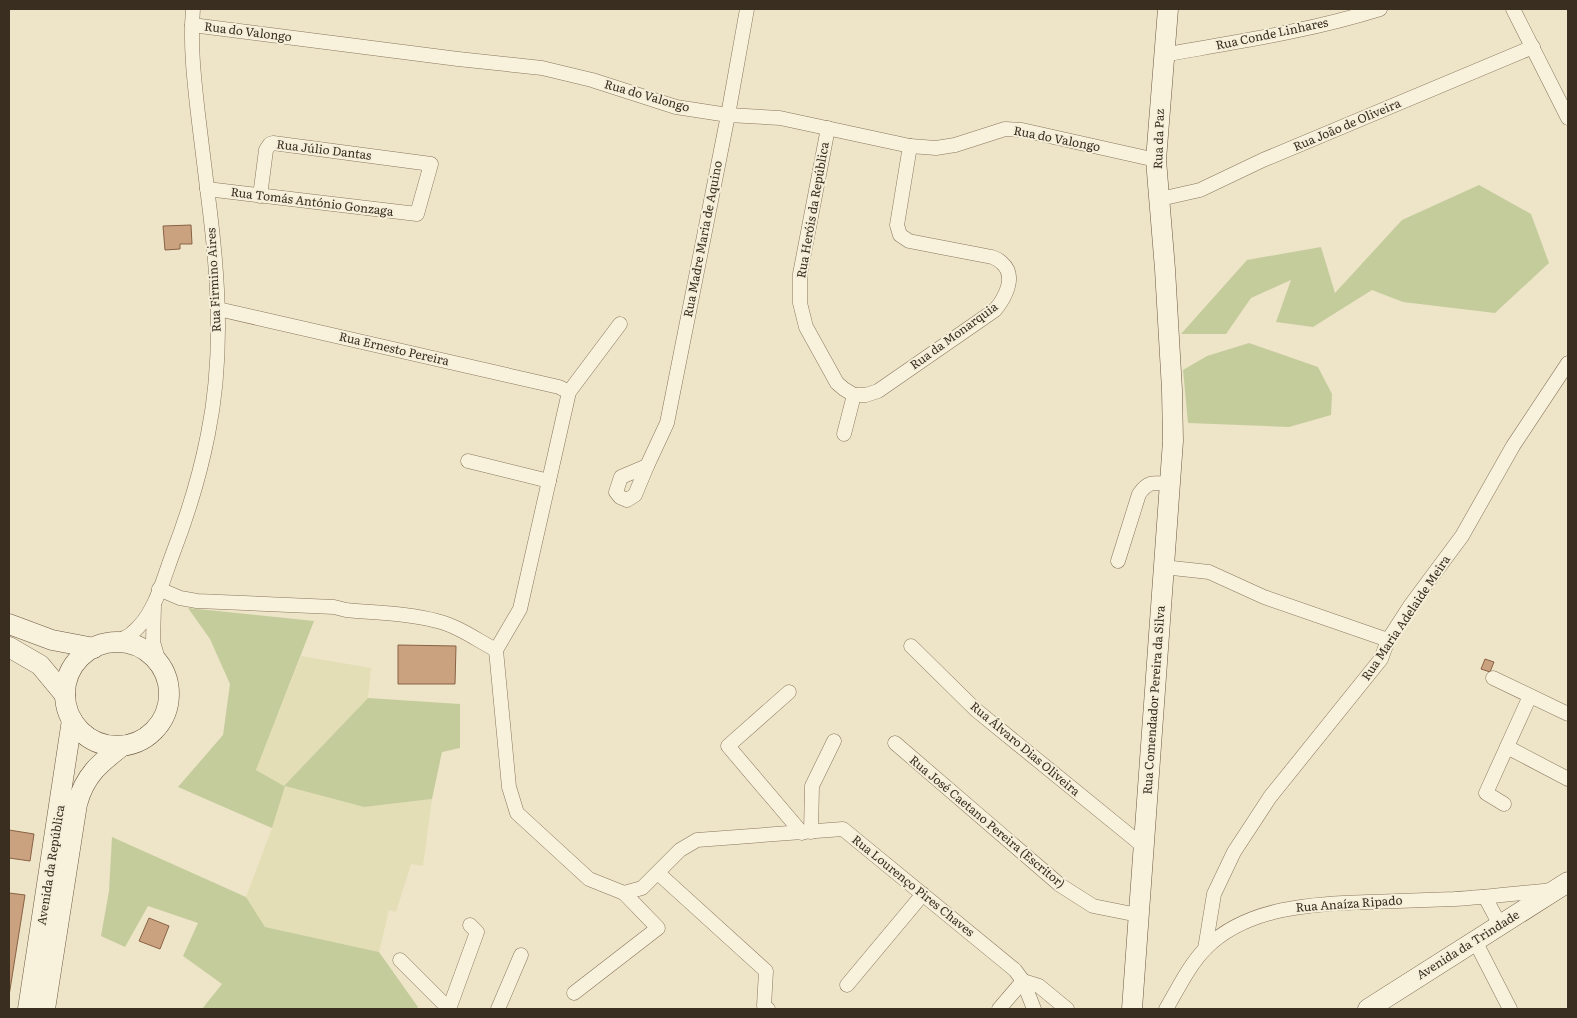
<svg xmlns="http://www.w3.org/2000/svg" width="1577" height="1018" viewBox="0 0 1577 1018" font-family="Literata,serif">
<rect width="100%" height="100%" fill="#eee4c8"/>
<!-- farmland -->
<polygon fill="#e3deb6" points="301,656 371,668 368,698 285,786 364,807 432,799 423,866 411,864 396,912 389,910 379,952 265,927 246,897 272,828 284,786 256,770"/>
<!-- green -->
<g fill="#c4cc9c">
<polygon points="1479,185 1531,214 1549,263 1495,313 1403,302 1372,290 1313,327 1276,322 1291,280 1251,298 1226,334 1181,334 1247,260 1321,247 1335,293 1402,220"/>
<polygon points="1249,343 1318,367 1332,394 1331,415 1289,427 1188,423 1183,370 1207,356"/>
<polygon points="188,608 314,621 256,770 284,786 368,698 460,704 460,748 442,752 432,799 364,807 285,786 272,828 178,787 223,735 230,684 210,639"/>
<polygon points="112,837 246,897 265,927 379,952 418,1007 416,1009 202,1009 222,984 183,956 198,923 148,906 125,947 101,936 109,891"/>
</g>
<!-- building -->
<g fill="#caa280" stroke="#886244">
<polygon points="191,225 192,244 180,244 180,249 165,250 163,226"/>
<polygon points="398,645 456,646 455,684 398,684"/>
<polygon points="1485,659 1494,662 1490,672 1481,669"/>
<polygon points="9,830 34,834 30,861 9,858"/>
<polygon points="9,893 25,895 9,996"/>
<polygon points="149,918 169,926 160,949 139,941"/>
</g>
<g fill="none" stroke-linecap="round" stroke-linejoin="round">
<!-- street casing -->
<g stroke="#89775e" stroke-width="15">
<g id="street">
<polyline points="1513,9 1568,118"/>
<polyline points="192,25 458,59 542,68 592,80 676,107 728,115 780,118 910,146 936,148 955,145 1005,129 1022,130 1156,160"/>
<path d="M 1163,55 C 1236,42 1310,31 1380,9"/>
<polyline points="828,128 800,274 800,303 806,327 837,383 844,389 854,395"/>
<polyline points="207,189 417,214 431,164 273,143 270,144 266,150 260,196"/>
<polyline points="1160,199 1200,190 1263,160 1533,47"/>
<polyline points="218,309 559,387 569,392"/>
<path d="M 854,395 L 866,395 L 878,391 L 995,310 C 1005,298 1017,276 1002,263 C 999,260 995,258 992,257 L 909,241 L 900,235 L 897,225 L 910,146"/>
<polyline points="844,434 854,395"/>
<polyline points="468,461 549,481"/>
<polyline points="647,466 667,423 728,115 747,9"/>
<polygon points="647,466 635,495 627,500 620,497 616,492 621,477"/>
<path d="M 1118,561 L 1139,494 C 1149,480 1154,483 1170,484"/>
<polyline points="1163,567 1209,572 1264,597 1388,640"/>
<path d="M 159,589 L 180,598 L 197,601 L 334,607 L 346,610 C 376,613 408,613 437,621 C 458,626 477,640 496,650"/>
<polyline points="154,605 153,642 159,662"/>
<path d="M 116,642 C 121,639 128,637 132,633 C 155,615 163,579 173,553 C 188,514 200,475 208,434 C 223,361 219,285 210,212 C 206,179 202,147 198,114 C 194,79 190,44 193,9"/>
<polyline points="911,646 976,710 1143,846"/>
<polyline points="496,650 509,787 517,813 589,879 624,893 642,888 680,850 697,840 843,829 1015,970 1023,981 1034,1009"/>
<polyline points="496,650 520,609 569,392 620,324"/>
<polyline points="1493,678 1568,714"/>
<polyline points="789,692 728,746 802,833"/>
<polyline points="895,743 1060,885 1093,906 1138,915"/>
<polyline points="1507,747 1568,779"/>
<polyline points="1504,804 1486,793 1530,696"/>
<polyline points="811,832 812,786 834,741"/>
<polyline points="658,873 766,971 764,1006 768,1009"/>
<polyline points="1485,897 1500,925"/>
<polyline points="1475,941 1510,1009"/>
<polyline points="1205,949 1214,894 1234,852 1270,797 1381,659 1388,640 1410,606 1462,536 1513,446 1568,363"/>
<polyline points="400,960 449,1009"/>
<polyline points="847,985 923,894"/>
<polyline points="574,993 658,928 624,893"/>
<polyline points="449,1009 477,932 470,925"/>
<polyline points="498,1009 521,955"/>
<polyline points="999,1009 1023,981 1039,986 1067,1009"/>
<path d="M 1166,1009 C 1178,989 1189,965 1206,948 C 1248,906 1315,904 1370,902 C 1398,901 1426,900 1454,899 C 1487,897 1520,893 1553,890"/>
</g>
</g>
<!-- secondary casing -->
<g stroke="#6b5841" stroke-width="21">
<g id="secondary">
<polyline points="9,624 52,640 94,648"/>
<circle cx="117" cy="694" r="52"/>
<polyline points="9,647 40,665 65,695"/>
<polyline points="28,1009 72,720"/>
<path d="M 45,1009 L 77,804 C 85,775 99,764 122,746"/>
<polyline points="1132,1009 1173,441 1172,390 1165,269 1156,160 1168,9"/>
<polyline points="1368,1009 1568,882"/>
</g>
</g>
<!-- street -->
<use href="#street" stroke="#f8f1dc" stroke-width="14"/>
<!-- secondary -->
<use href="#secondary" stroke="#f8f1dc" stroke-width="20"/>
</g>
<g text-anchor="middle" stroke-width="4" stroke-linejoin="round" paint-order="stroke">
<!-- street labels -->
<g font-size="12" fill="#3a2e21" stroke="#f5eed8">
<text transform="translate(248 32) rotate(7)" y="4">Rua do Valongo</text>
<text transform="translate(1272 34) rotate(-12)" y="4">Rua Conde Linhares</text>
<text transform="translate(647 96) rotate(16)" y="4">Rua do Valongo</text>
<text transform="translate(1347 125) rotate(-23)" y="4">Rua João de Oliveira</text>
<text transform="translate(1057 139) rotate(11)" y="4">Rua do Valongo</text>
<text transform="translate(1159 139) rotate(-88)" y="4">Rua da Paz</text>
<text transform="translate(324 150) rotate(7)" y="4">Rua Júlio Dantas</text>
<text transform="translate(312 202) rotate(7)" y="4">Rua Tomás António Gonzaga</text>
<text transform="translate(813 210) rotate(-80)" y="4">Rua Heróis da República</text>
<text transform="translate(703 239) rotate(-79)" y="4">Rua Madre Maria de Aquino</text>
<text transform="translate(214 280) rotate(-93)" y="4">Rua Firmino Aires</text>
<text transform="translate(954 336) rotate(-36)" y="4">Rua da Monarquia</text>
<text transform="translate(394 349) rotate(13)" y="4">Rua Ernesto Pereira</text>
<text transform="translate(1406 618) rotate(-56)" y="4">Rua Maria Adelaide Meira</text>
<text transform="translate(1154 700) rotate(-86)" y="4">Rua Comendador Pereira da Silva</text>
<text transform="translate(1025 749) rotate(40)" y="4">Rua Álvaro Dias Oliveira</text>
<text transform="translate(987 822) rotate(40)" y="4">Rua José Caetano Pereira (Escritor)</text>
<text transform="translate(51 865) rotate(-81)" y="4">Avenida da República</text>
<text transform="translate(913 886) rotate(39)" y="4">Rua Lourenço Pires Chaves</text>
<text transform="translate(1349 904) rotate(-4)" y="4">Rua Anaíza Ripado</text>
<text transform="translate(1468 945) rotate(-32)" y="4">Avenida da Trindade</text>
</g>
</g>
<!-- border -->
<rect width="1577" height="1018" fill="none" stroke="#3a2e21" stroke-width="20"/>
</svg>
